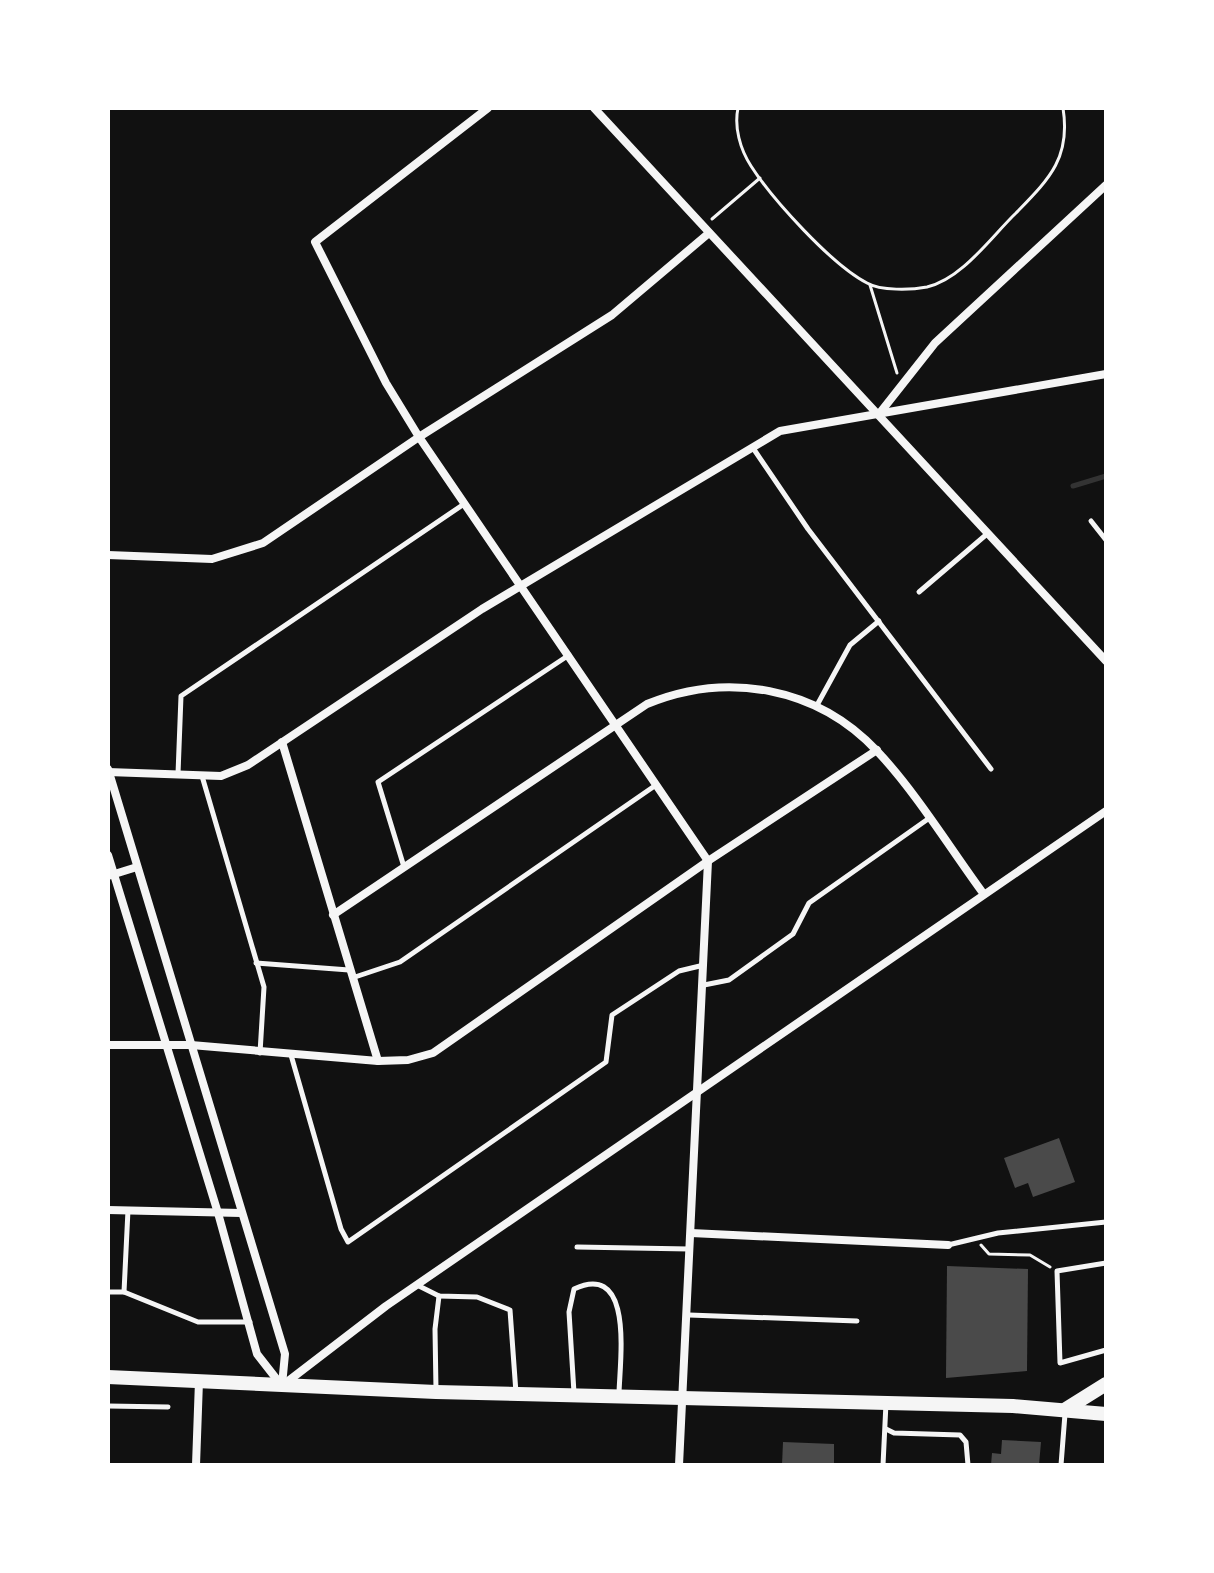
<svg xmlns="http://www.w3.org/2000/svg" width="1214" height="1573" viewBox="0 0 1214 1573" font-family="'Noto Sans',sans-serif">
<rect width="100%" height="100%" fill="#111"/>
<g fill="none" stroke-linecap="round" stroke-linejoin="round">
<!-- stream -->
<polyline stroke="#333" stroke-width="5" points="1073,486 1106,476"/>
</g>
<!-- building -->
<g fill="#4a4a4a">
<polygon points="1059,1138 1075,1182 1033,1197 1028,1183 1015,1188 1004,1158"/>
<polygon points="947,1266 1028,1269 1027,1371 946,1378"/>
<polygon points="1002,1440 1041,1442 1039,1465 991,1465 992,1453 1001,1454"/>
<polygon points="783,1442 834,1444 834,1465 782,1465"/>
</g>
<g fill="none" stroke-linecap="round" stroke-linejoin="round">
<!-- path -->
<g stroke="#f5f5f5" stroke-width="3">
<path d="M 738,108 C 734,127 740,149 751,166 C 772,199 832,265 867,283 C 881,291 911,290 927,287 C 962,279 991,237 1016,213 C 1049,179 1071,158 1063,108"/>
<polyline points="712,219 760,178"/>
<polyline points="870,285 897,373"/>
<polyline points="981,1245 989,1254 1030,1255 1050,1267"/>
</g>
<!-- service -->
<g stroke="#f5f5f5" stroke-width="5">
<polyline points="753,448 808,529 991,769"/>
<polyline points="1091,521 1106,540"/>
<polyline points="919,592 987,534"/>
<polyline points="816,707 850,645 879,621"/>
<polyline points="178,774 181,696 464,504"/>
<polyline points="202,776 264,987 260,1053"/>
<polyline points="404,867 378,782 569,655"/>
<polyline points="256,963 349,970"/>
<polyline points="352,978 400,962 656,785"/>
<polyline points="704,985 729,980 793,934 809,903 928,819"/>
<polyline points="291,1055 341,1229 348,1242 606,1062 612,1015 679,971 704,965"/>
<polyline points="948,1245 998,1233 1106,1222"/>
<polyline points="577,1247 689,1249"/>
<polyline points="1106,1263 1057,1271 1060,1363 1106,1350"/>
<polyline points="417,1285 439,1296 477,1297 510,1310 516,1393"/>
<polyline points="108,1292 124,1292 198,1322 250,1322"/>
<polyline points="124,1292 128,1210"/>
<polyline points="689,1315 857,1321"/>
<polyline points="436,1390 435,1329 439,1296"/>
<path d="M 574,1393 L 569,1312 L 574,1289 C 634,1261 620,1359 619,1393"/>
<polyline points="108,1406 168,1407"/>
<polyline points="886,1429 894,1433 960,1435 966,1442 968,1465"/>
<polyline points="883,1465 886,1403"/>
<polyline points="1061,1465 1065,1414"/>
</g>
<!-- minor -->
<g stroke="#f5f5f5" stroke-width="8">
<polyline points="488,108 315,242 386,383 419,437 708,861 679,1465"/>
<polyline points="594,108 1106,661"/>
<polyline points="879,414 935,343 1106,185"/>
<polyline points="108,555 212,559 263,543 419,437 612,315 709,233"/>
<polyline points="282,742 378,1061"/>
<polyline points="108,769 285,1354 282,1385"/>
<polyline points="108,772 221,776 248,765 482,609 780,431 1106,374"/>
<polyline points="108,855 218,1213 257,1354 282,1386"/>
<polyline points="108,876 137,867"/>
<path d="M 333,915 L 647,704 C 727,671 817,687 877,751 C 915,791 950,848 983,893"/>
<polyline points="108,1045 191,1045 378,1061 408,1060 433,1053 708,861 877,750"/>
<polyline points="108,1210 241,1213"/>
<polyline points="691,1233 948,1245"/>
<polyline points="283,1385 386,1306 1106,811"/>
<polyline points="196,1465 199,1381"/>
</g>
<!-- secondary -->
<polyline stroke="#f5f5f5" stroke-width="14" points="1066,1409 1106,1384"/>
<!-- primary -->
<polyline stroke="#f5f5f5" stroke-width="14" points="108,1377 436,1392 1013,1406 1106,1414"/>
</g>
<!-- border -->
<rect width="1214" height="1573" fill="none" stroke="#ffffff" stroke-width="220"/>
</svg>
